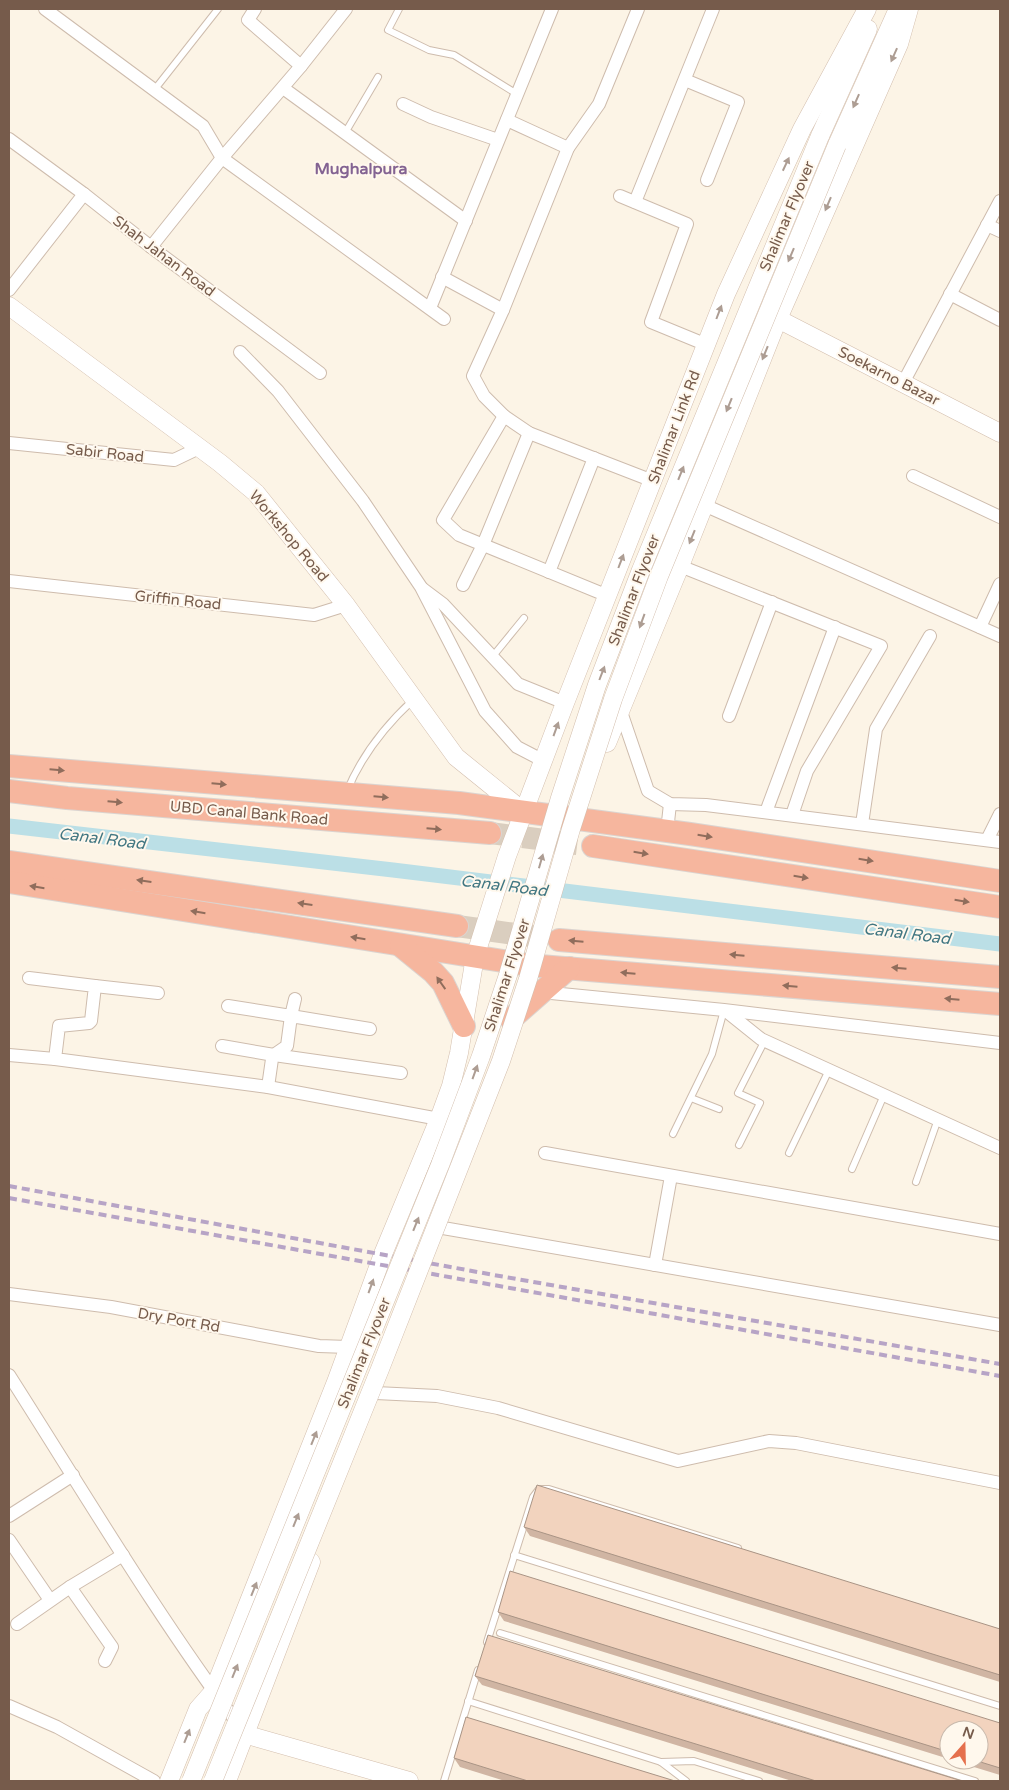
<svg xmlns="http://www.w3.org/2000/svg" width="1009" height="1790" viewBox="0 0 1009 1790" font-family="'Varela Round',sans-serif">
<rect width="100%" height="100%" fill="#fcf4e6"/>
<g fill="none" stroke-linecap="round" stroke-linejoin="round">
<!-- canal -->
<polyline stroke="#bbdfe6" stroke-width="15" points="9,826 393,870 1000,944"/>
<!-- highway-tunnel -->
<g stroke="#dacebf" stroke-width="22" stroke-dasharray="22 11" stroke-linecap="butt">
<polyline points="490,833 593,846"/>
<polyline points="457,926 559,940"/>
</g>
<!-- lane casing -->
<g stroke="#cebcad" stroke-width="8">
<g id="lane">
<polyline points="399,9 388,30 429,50 454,55 517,94"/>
<polyline points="155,89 218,9"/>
<polyline points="345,133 378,77"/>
<polyline points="493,656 524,618"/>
<path d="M 347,791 C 361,757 386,725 413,700"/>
<polyline points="691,1098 719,1109"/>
<polyline points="673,1134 712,1054 724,1010"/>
<polyline points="739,1145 760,1103 738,1093 765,1040"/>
<polyline points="789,1153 829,1070"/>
<polyline points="852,1169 884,1095"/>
<polyline points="916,1182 938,1119"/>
<polyline points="514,1555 1000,1706"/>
<polyline points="500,1633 975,1781"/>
<polyline points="487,1642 533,1497 539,1489 549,1489 738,1548"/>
<polyline points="468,1701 661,1762 686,1781"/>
<polyline points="661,1762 694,1761 759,1781"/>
<polyline points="444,1781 478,1670"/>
</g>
</g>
<!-- street casing -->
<g stroke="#cebcad" stroke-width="14">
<g id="street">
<polyline points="45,9 203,126 222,158 444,319"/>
<polyline points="638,9 599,104 568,148 503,310 473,376 484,396 504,416 529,433 653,481"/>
<polyline points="301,66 346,9"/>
<polyline points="685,80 738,102 707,180"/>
<polyline points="283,88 466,221"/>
<polyline points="403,104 431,117 498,140"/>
<polyline points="507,120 568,148"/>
<polyline points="9,139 84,194 151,247 320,373"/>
<polyline points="620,196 687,224 651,322 707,345"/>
<polyline points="635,202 713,9"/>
<polyline points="987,225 1000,231"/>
<polyline points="151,247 222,158 301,66 248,20 255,9"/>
<polyline points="442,277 503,310"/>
<polyline points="9,290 84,194"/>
<polyline points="950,294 1000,320"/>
<polyline points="430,308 552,9"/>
<polyline points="240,352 278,391 363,501 421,587 485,711 517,747 544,761"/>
<polyline points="903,383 1000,201"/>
<polyline points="504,416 443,520 459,535 608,596"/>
<polyline points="9,443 174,460 199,448"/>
<polyline points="913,476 1000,517"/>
<polyline points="704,505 1000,636"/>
<polyline points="680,566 881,646 807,771 792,815"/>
<polyline points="549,572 594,458"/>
<polyline points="9,581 314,615 346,605"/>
<polyline points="463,585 483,545 529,433"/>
<polyline points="423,589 443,604 518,684 565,703"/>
<polyline points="980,627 1000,584"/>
<polyline points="620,709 648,791 670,804 706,805 1000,842"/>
<polyline points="729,716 772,602"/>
<polyline points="766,812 835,627"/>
<polyline points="862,824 876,729 930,636"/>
<polyline points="667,831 670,804"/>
<polyline points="987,840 1000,814"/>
<polyline points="29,978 95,986 91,1021 89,1023 59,1026 55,1059 268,1087 439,1119"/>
<polyline points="95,986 158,993"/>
<polyline points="541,992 724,1010 1000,1043"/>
<polyline points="228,1006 291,1016 295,999"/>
<polyline points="726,1011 761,1039 1000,1148"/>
<polyline points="222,1046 274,1055 401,1073"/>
<polyline points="9,1055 55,1059"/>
<polyline points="268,1087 272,1059 274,1055 287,1046 291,1016 370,1029"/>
<polyline points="545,1153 1000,1234"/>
<polyline points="443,1228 1000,1325"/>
<polyline points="655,1265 671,1176"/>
<polyline points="9,1294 111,1307 319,1346 348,1347"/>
<path d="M 9,1375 C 85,1494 157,1616 241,1728"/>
<polyline points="376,1393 437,1396 498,1408 678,1461 769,1441 796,1443 1000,1483"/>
<polyline points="9,1516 73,1475"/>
<polyline points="9,1540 50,1600"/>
<polyline points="70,1587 112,1647 105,1661"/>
<polyline points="17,1624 70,1587 123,1555"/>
<polyline points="9,1706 57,1727 154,1781"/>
</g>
</g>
<!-- secondary casing -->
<g stroke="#d3bead" stroke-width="19">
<g id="secondary">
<polyline points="820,136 868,29"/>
<polyline points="837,145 898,9"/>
<polyline points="9,306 220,463 256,493 346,605 456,757 524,812"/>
<polyline points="778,319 1000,433"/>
<polyline points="607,743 680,566 778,319 899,44 909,9"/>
<polyline points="244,1734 409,1781"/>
<polyline points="169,1781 198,1709 213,1692 336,1382 383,1254 439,1119 451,1086 459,1053 475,957 507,856 565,703 726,294 802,129 867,9"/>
<polyline points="227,1781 311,1562"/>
</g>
</g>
<!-- highway casing -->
<g stroke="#dbd4d0" stroke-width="24">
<g id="highway">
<polyline points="9,766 459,803 690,834 1000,881"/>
<polyline points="9,791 67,798 490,833"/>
<polyline points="593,846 1000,907"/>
<polyline points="9,862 457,926"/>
<polyline points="9,882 528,965 1000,1004"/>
<polyline points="559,940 1000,977"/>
<polyline points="401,946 433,972 443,983 464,1026"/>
<polyline points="511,1019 569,968"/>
</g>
</g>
<!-- lane -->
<use href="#lane" stroke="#fff" stroke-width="6"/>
<!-- street -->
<use href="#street" stroke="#fff" stroke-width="12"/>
<!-- secondary -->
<use href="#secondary" stroke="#fff" stroke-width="18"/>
<!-- highway -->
<use href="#highway" stroke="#f6b69e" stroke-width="22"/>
<!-- rail -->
<g stroke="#b7a4c6" stroke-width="4" stroke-dasharray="8 5" stroke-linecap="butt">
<polyline points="9,1186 494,1275 1000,1364"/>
<polyline points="9,1198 1000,1376"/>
</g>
<!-- secondary-bridge casing -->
<g stroke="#d3bead" stroke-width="19" stroke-linecap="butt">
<g id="secondary-bridge">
<polyline points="191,1781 440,1165 481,1056 508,975 560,798 597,685 641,570 820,136"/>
<polyline points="213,1781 380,1369 501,1061 528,979 571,829 613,699 659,576 837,145"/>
</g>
</g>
<!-- secondary-bridge -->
<use href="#secondary-bridge" stroke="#fff" stroke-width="18"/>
</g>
<!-- wall -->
<g fill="#d0b5a3">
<polygon points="524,1527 1000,1629 1000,1682 530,1536"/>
<polygon points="498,1612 1000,1723 1000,1775 951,1760 979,1760 949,1730 949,1759 504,1621"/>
<polygon points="475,1676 962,1781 792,1781 482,1685"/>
<polygon points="454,1758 675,1781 505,1781 460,1767"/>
</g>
<!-- building -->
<g fill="#f2d3be" stroke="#a99485">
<polygon points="537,1485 1000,1629 1000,1675 524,1527"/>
<polygon points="510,1571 1000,1723 1000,1768 974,1760 979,1760 979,1730 949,1730 949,1752 498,1612"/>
<polygon points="488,1635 962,1781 816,1781 475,1676"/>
<polygon points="466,1717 675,1781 528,1781 454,1758"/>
</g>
<!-- one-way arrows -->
<defs><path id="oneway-solid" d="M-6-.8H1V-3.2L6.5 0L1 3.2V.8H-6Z" transform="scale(1.25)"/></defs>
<g fill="#ad9d93">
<use href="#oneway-solid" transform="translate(894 55) rotate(114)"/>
<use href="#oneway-solid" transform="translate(856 101) rotate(114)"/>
<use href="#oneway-solid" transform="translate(786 164) rotate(-65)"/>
<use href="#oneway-solid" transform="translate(828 204) rotate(113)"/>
<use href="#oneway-solid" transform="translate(791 255) rotate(113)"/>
<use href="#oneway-solid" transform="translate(719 312) rotate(-69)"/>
<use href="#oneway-solid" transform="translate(765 353) rotate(112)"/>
<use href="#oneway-solid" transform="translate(729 405) rotate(112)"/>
<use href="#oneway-solid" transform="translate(681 473) rotate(-68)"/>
<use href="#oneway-solid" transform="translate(692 537) rotate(112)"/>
<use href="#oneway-solid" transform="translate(621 561) rotate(-69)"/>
<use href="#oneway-solid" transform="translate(642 621) rotate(110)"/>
<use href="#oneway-solid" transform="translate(602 673) rotate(-69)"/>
<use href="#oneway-solid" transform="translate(556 729) rotate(-70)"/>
<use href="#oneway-solid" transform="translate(541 861) rotate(-74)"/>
<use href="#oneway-solid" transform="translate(475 1072) rotate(-70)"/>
<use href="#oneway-solid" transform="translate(416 1224) rotate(-68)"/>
<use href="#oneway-solid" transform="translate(371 1286) rotate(-70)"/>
<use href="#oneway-solid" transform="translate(314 1438) rotate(-68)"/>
<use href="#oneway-solid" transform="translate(296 1520) rotate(-68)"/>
<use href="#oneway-solid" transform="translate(254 1589) rotate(-68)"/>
<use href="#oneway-solid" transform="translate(235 1671) rotate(-68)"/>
<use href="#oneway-solid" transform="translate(187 1736) rotate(-68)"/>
</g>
<g fill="#906d5c">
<use href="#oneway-solid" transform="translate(57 770) rotate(5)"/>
<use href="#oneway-solid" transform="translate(219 784) rotate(5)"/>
<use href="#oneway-solid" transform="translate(381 797) rotate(5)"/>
<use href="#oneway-solid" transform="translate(115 802) rotate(5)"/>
<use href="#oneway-solid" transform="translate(434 829) rotate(5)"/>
<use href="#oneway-solid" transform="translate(705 836) rotate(9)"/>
<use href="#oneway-solid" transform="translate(641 853) rotate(9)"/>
<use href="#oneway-solid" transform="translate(866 860) rotate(9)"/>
<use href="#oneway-solid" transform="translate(801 877) rotate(9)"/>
<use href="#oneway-solid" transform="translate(144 881) rotate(-172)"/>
<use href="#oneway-solid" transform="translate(37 887) rotate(-171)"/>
<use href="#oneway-solid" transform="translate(962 901) rotate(9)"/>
<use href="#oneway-solid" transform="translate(305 904) rotate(-172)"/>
<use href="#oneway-solid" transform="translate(198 912) rotate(-171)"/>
<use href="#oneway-solid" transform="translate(358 938) rotate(-171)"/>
<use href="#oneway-solid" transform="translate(576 941) rotate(-175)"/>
<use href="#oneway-solid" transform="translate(737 955) rotate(-175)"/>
<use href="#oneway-solid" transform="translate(899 968) rotate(-175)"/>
<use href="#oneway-solid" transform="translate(628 973) rotate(-175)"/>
<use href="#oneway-solid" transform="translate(441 983) rotate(-125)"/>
<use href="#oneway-solid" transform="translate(790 986) rotate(-175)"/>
<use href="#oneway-solid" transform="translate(952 999) rotate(-175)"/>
</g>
<g text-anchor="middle" stroke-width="4" stroke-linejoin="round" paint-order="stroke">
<!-- street labels -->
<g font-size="15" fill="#765b4b" stroke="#fff8ed">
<text transform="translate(787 216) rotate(-67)" y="5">Shalimar Flyover</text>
<text transform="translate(164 256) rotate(37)" y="5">Shah Jahan Road</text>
<text transform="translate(889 376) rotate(27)" y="5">Soekarno Bazar</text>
<text transform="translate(674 427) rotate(-69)" y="5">Shalimar Link Rd</text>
<text transform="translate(105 453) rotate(6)" y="5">Sabir Road</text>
<text transform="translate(289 536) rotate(50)" y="5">Workshop Road</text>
<text transform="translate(634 590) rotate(-69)" y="5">Shalimar Flyover</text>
<text transform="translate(178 600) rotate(6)" y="5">Griffin Road</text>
<text transform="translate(249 813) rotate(5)" y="5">UBD Canal Bank Road</text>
<text transform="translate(507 975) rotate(-72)" y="5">Shalimar Flyover</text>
<text transform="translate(179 1320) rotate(10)" y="5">Dry Port Rd</text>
<text transform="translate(364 1353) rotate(-68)" y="5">Shalimar Flyover</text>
</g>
<!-- neighbourhood labels -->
<g font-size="16" font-weight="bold" fill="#836392" stroke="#fff8ed">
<text x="361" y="174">Mughalpura</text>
</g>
<!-- water labels -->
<g font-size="16" font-style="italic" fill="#427782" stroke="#fff8ed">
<text transform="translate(102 838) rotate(7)" y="6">Canal Road</text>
<text transform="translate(504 885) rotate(7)" y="6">Canal Road</text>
<text transform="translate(907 933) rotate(7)" y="6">Canal Road</text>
</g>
</g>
<!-- border -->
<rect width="1009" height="1790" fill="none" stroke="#765b4b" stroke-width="20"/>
<!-- north arrow -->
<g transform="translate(964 1745) rotate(20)"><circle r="24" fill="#fff8ed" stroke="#c8b9ac"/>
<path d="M0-4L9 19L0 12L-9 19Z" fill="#e5704d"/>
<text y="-8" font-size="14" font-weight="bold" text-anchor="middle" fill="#765b4b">N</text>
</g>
</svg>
